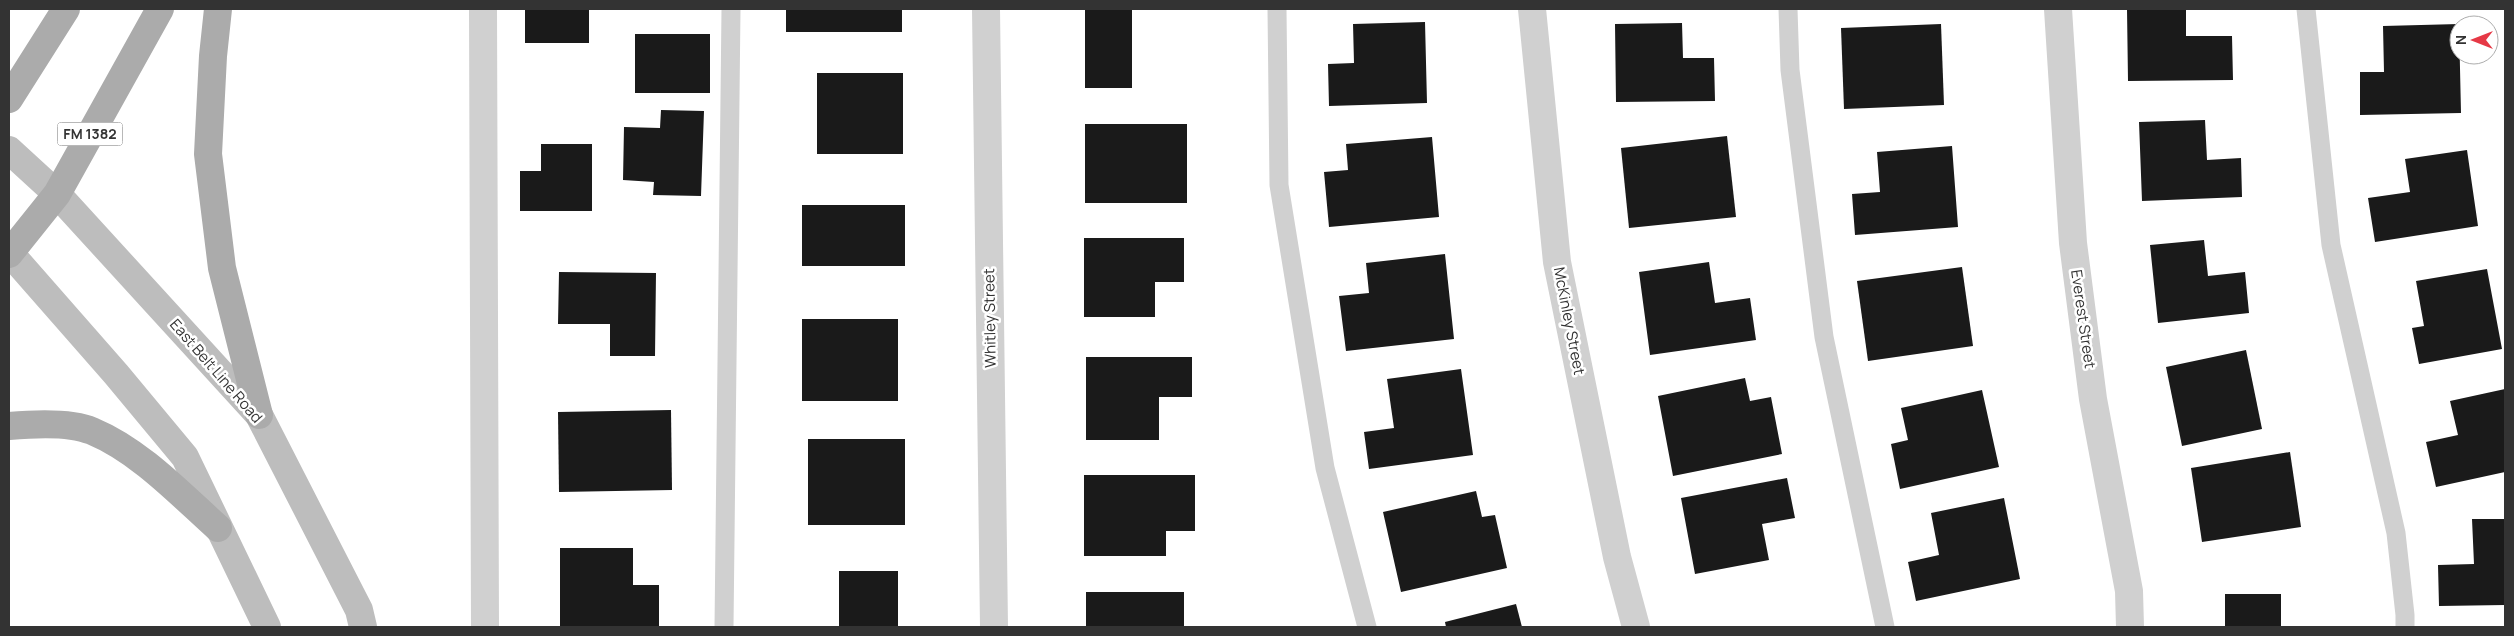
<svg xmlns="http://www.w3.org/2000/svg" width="2514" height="636" viewBox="0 0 2514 636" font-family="Manrope,sans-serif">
<rect width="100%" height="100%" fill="#fff"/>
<!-- building -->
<g fill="#1a1a1a">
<rect x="525" y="9" width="64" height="34"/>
<rect x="786" y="9" width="116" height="23"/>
<polygon points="2127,9 2186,9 2186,36 2232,36 2233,80 2128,81"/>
<rect x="1085" y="10" width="47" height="78"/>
<polygon points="1425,22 1427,103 1329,106 1328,64 1354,63 1353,24"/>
<polygon points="1682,23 1683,58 1714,58 1715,101 1616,102 1615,24"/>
<polygon points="1941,24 1944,105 1844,109 1841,28"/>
<polygon points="2459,24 2461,113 2360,115 2360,72 2384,72 2383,26"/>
<rect x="635" y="34" width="75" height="59"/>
<rect x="817" y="73" width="86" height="81"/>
<polygon points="661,110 704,111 701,196 653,195 654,182 623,180 624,127 660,128"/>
<polygon points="2205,120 2207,160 2241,158 2242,197 2142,201 2139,122"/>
<rect x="1085" y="124" width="102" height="79"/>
<polygon points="1727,136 1736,217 1629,228 1621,148"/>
<polygon points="1432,137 1439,217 1329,227 1324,172 1348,170 1346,144"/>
<polygon points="541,144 592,144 592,211 520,211 520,171 541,171"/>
<polygon points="1952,146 1958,227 1855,235 1852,194 1880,192 1877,152"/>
<polygon points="2467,150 2478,226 2375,242 2368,198 2410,192 2405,159"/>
<rect x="802" y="205" width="103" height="61"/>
<polygon points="1084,238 1184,238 1184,282 1155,282 1155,317 1084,317"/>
<polygon points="2204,240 2208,276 2245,272 2249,313 2158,323 2150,245"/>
<polygon points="1445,254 1454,339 1346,351 1339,296 1369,293 1366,263"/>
<polygon points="1709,262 1715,303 1750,298 1756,340 1650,355 1639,272"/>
<polygon points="1962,267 1973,346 1868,361 1857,281"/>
<polygon points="2487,269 2502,349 2419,364 2412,328 2424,326 2416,281"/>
<polygon points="559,272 656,273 655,356 610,356 610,324 558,324"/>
<rect x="802" y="319" width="96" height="82"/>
<polygon points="2246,350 2262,429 2182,446 2166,367"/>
<polygon points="1086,357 1192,357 1192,397 1159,397 1159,440 1086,440"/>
<polygon points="1461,369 1473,455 1369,469 1364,432 1394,428 1387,379"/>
<polygon points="1745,378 1750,401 1771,397 1782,454 1673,476 1658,396"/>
<polygon points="2505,389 2505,472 2436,487 2426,442 2458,435 2450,401"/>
<polygon points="1982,390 1999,467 1900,489 1891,444 1908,440 1901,408"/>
<polygon points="671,410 672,490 559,492 558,412"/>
<rect x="808" y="439" width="97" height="86"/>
<polygon points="2290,452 2301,527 2202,542 2191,468"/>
<polygon points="1084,475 1195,475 1195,531 1166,531 1166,556 1084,556"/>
<polygon points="1787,478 1795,518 1762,524 1769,560 1695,574 1681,498"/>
<polygon points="1476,491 1482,517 1495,515 1507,568 1401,592 1383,512"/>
<polygon points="2004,498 2020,579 1916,601 1908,562 1939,555 1931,513"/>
<polygon points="2472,519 2505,519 2505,605 2439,606 2438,565 2474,564"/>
<polygon points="560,548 633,548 633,585 659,585 659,627 560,627"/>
<rect x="839" y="571" width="59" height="56"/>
<rect x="1086" y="592" width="98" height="35"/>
<rect x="2225" y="594" width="56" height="33"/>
<polygon points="1516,604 1522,627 1446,627 1445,622"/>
</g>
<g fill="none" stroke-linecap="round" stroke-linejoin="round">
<!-- service -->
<g stroke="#d0d0d0" stroke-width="19">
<polyline points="1277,9 1279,185 1325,468 1367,627"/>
<polyline points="1788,9 1790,70 1824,337 1885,627"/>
<polyline points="2306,9 2331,245 2396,533 2405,615 2405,627"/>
<polyline points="724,627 731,9"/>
</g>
<!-- minor -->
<g stroke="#d0d0d0" stroke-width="28">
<polyline points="483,9 485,627"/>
<polyline points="986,9 994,627"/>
<polyline points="1532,9 1557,262 1617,557 1636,627"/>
<polyline points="2058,9 2073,243 2093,399 2129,591 2130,627"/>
</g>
<!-- secondary -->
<g stroke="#bdbdbd" stroke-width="28">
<polyline points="9,150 57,194 259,415 359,610 363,627"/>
<polyline points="9,252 116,374 185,457 267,627"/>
</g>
<!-- primary -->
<g stroke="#ababab" stroke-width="28">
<polyline points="218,9 213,56 208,154 222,268 259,415"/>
<polyline points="9,99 66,9"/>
<polyline points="9,254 57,194 160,9"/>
<path d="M 9,426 C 31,424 71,422 92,431 C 140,451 180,494 218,528"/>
</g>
</g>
<g text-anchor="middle" stroke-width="5" stroke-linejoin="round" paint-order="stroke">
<!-- shield labels -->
<rect fill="#fff" stroke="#707070" stroke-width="1" x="57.5" y="122.5" width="65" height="23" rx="4"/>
<g font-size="14" font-weight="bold" fill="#333">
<text x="90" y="139">FM 1382</text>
</g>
<!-- street labels -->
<g font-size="15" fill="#333" stroke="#fff">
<text transform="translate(990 318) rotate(-91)" y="5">Whitley Street</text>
<text transform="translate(2083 319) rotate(82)" y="5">Everest Street</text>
<text transform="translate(1569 321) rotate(79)" y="5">McKinley Street</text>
<text transform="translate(216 371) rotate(49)" y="5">East Belt Line Road</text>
</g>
</g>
<!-- border -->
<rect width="2514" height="636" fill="none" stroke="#333333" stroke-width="20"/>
<!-- north arrow -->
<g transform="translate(2474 40) rotate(270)"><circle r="24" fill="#ffffff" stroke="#adadad"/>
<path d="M0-4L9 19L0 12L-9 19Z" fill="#e63946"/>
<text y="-8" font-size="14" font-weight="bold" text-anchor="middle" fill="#333333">N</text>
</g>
</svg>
